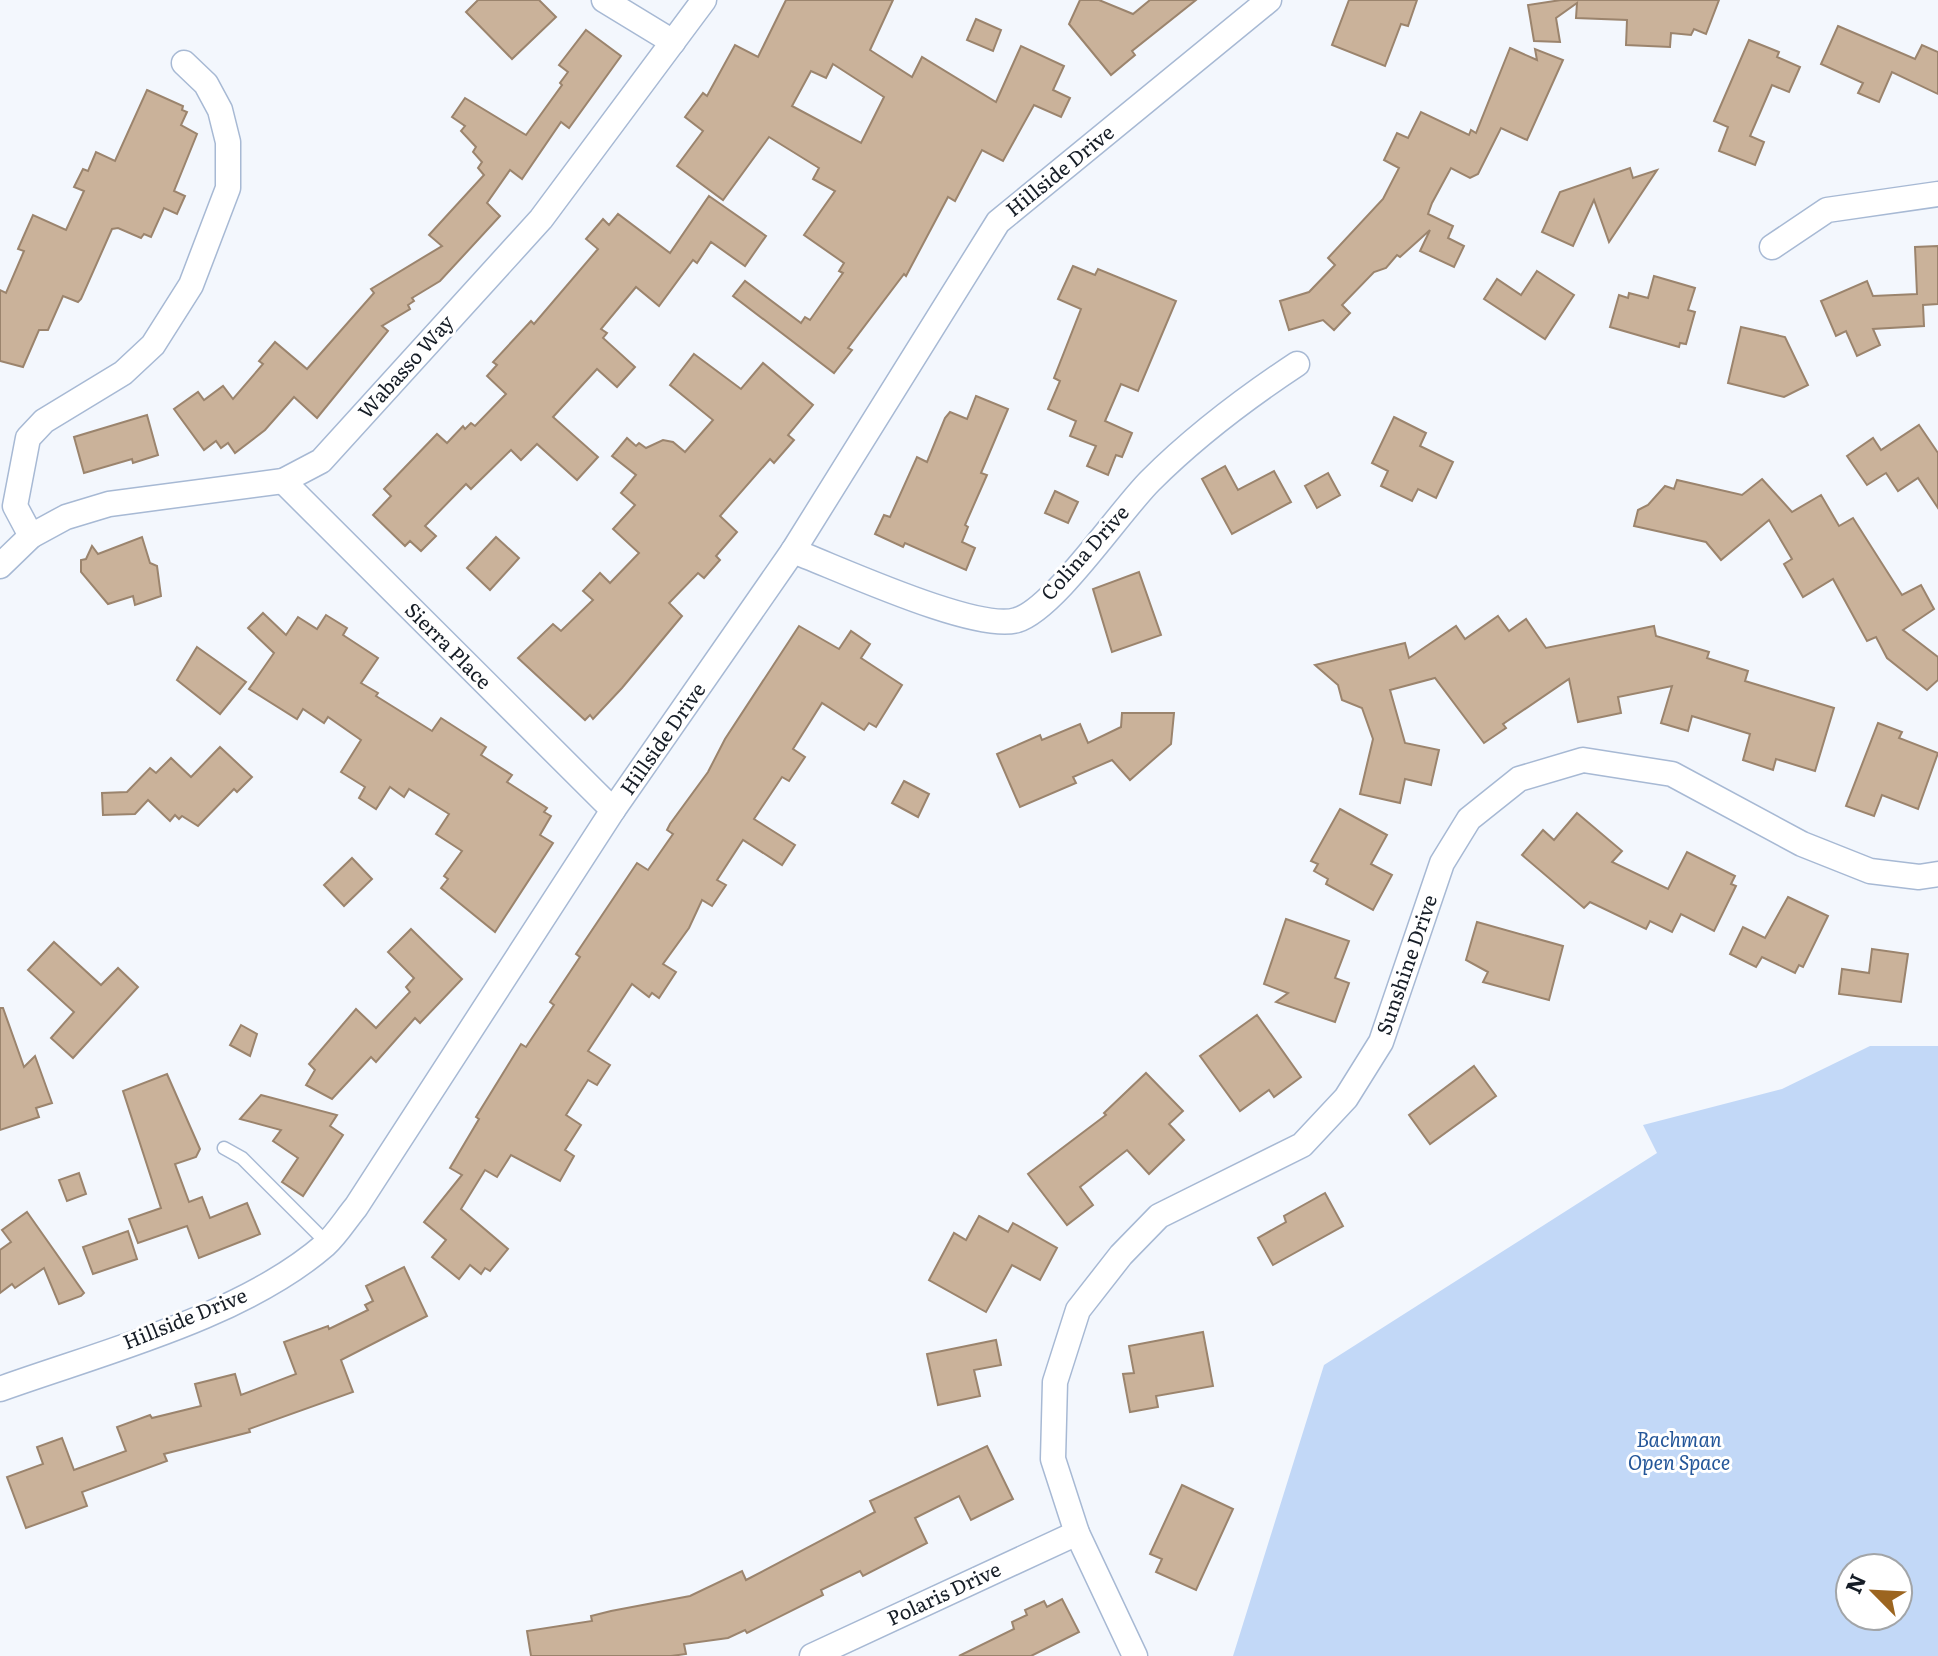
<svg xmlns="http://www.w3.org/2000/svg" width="1938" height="1656" viewBox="0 0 1938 1656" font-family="Literata,serif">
<rect width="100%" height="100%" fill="#f3f7fd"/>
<!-- green -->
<path fill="#c2d8f7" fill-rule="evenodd" d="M 1870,1046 L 1938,1046 L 1938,1656 L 1233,1656 L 1324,1365 L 1657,1153 L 1643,1125 L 1782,1089 ZM 1898,1568 L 1898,1616 L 1850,1616 L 1850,1568 Z"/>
<!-- building -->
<g fill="#cab29a" stroke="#9b846d" stroke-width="2" fill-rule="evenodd">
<polygon points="539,0 556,17 512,59 466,12 478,0"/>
<path d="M 786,0 L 893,0 L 870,50 L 912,77 L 922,57 L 996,102 L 1021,46 L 1064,66 L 1053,90 L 1070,98 L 1061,117 L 1034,105 L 1003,161 L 982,150 L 955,201 L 948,197 L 906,276 L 904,274 L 848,348 L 852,350 L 834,373 L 733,296 L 745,281 L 801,323 L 805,317 L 810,320 L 843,273 L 839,271 L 844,263 L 804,235 L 835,191 L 813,179 L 819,168 L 769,137 L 723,200 L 677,166 L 703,131 L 685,117 L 703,93 L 707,96 L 735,45 L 758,57 ZM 833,64 L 884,97 L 861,143 L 792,106 L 811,71 L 826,78 Z"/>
<polygon points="1080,0 1099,0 1133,14 1150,0 1196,0 1132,51 1135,55 1111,75 1069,24"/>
<polygon points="1349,0 1417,0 1408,26 1401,24 1385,66 1332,45"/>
<polygon points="1561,0 1719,0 1706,34 1694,29 1691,35 1671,33 1670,47 1626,45 1627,20 1576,18 1577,3 1556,18 1560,42 1534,41 1528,5"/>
<polygon points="976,19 1001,30 993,51 967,40"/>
<polygon points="1838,26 1915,59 1922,45 1938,52 1938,94 1892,72 1879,102 1858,93 1863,83 1821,64"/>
<polygon points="586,30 621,56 569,128 561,122 522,179 510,170 487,203 500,216 440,281 412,298 414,301 408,305 410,309 382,326 388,331 317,418 294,397 265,430 235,453 228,443 221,448 216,441 204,450 174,409 198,392 204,400 223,386 233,399 263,364 259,361 275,342 307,369 374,293 371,289 442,246 429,235 484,175 478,168 482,162 473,152 476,147 461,131 465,126 452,117 465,98 526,135 562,85 560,83 568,72 559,65"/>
<polygon points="1749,40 1779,52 1777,57 1800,67 1789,92 1772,85 1750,136 1764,142 1755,165 1719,151 1728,127 1714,121"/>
<polygon points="1510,48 1537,60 1535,49 1563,60 1527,140 1501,128 1478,174 1470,178 1451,168 1432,203 1428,214 1453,226 1448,238 1464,246 1454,267 1420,251 1430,230 1400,257 1397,255 1386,268 1374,272 1342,305 1350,313 1334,330 1323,320 1289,330 1280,301 1309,292 1335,265 1328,258 1383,199 1399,168 1384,160 1397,133 1408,138 1421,112 1469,135 1471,130 1476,133"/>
<polygon points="147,90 183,106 182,110 187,112 181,125 197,134 174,191 185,196 177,214 164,208 151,237 144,234 141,238 118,228 112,229 81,299 78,302 63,296 48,330 39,330 23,367 0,361 0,290 6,293 24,251 18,249 33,215 66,230 84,191 74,187 83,169 88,171 96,152 115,161"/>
<polygon points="1630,168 1633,178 1657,170 1609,242 1594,200 1573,246 1542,232 1560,192"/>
<polygon points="709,196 766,236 745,266 711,242 697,263 693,260 659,306 636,287 601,329 607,333 603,338 635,367 617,387 597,369 553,417 598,457 577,480 537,444 521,460 511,450 471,489 466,484 425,526 436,536 421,551 410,541 405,546 373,515 391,496 384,489 437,434 447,443 463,426 465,429 471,423 475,426 506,394 487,376 497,365 493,362 531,321 534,324 598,249 586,239 603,219 609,225 618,214 670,253"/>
<polygon points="1938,246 1938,304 1923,305 1924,326 1873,329 1880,345 1857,356 1846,331 1836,336 1821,301 1867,281 1873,296 1917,294 1915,247"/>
<polygon points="1073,266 1095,275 1098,269 1176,301 1138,391 1121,384 1105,421 1132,433 1122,457 1116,455 1108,475 1087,466 1096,446 1070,436 1076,421 1048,409 1060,381 1054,378 1081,309 1058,299"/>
<polygon points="1537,271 1574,295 1545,339 1484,299 1497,279 1521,295"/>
<polygon points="1654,276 1695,288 1688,310 1695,312 1686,344 1680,343 1679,347 1610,327 1619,295 1628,298 1629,293 1648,298"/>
<polygon points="1741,327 1785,337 1808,385 1784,397 1728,383"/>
<polygon points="694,354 741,389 763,363 813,405 788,435 794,440 774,463 770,459 720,516 737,532 716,556 720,560 704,578 698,573 669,603 682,616 622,688 593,719 590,715 585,720 518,658 553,624 561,631 593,600 583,591 600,573 610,583 639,553 613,529 635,505 621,493 636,475 612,456 627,438 636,446 639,443 646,448 663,440 673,442 685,452 713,420 670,385"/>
<polygon points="976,396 1008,409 981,473 987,475 965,525 968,527 962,542 975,548 966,570 905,543 903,547 875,534 884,515 890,517 917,457 927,462 945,418 950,412 967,419"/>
<polygon points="147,415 158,455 133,463 132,459 84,473 74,437"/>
<polygon points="1394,417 1426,433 1420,446 1453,462 1436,498 1418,489 1412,501 1381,486 1388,471 1372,463"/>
<polygon points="1919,425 1938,453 1938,508 1918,478 1898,491 1886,473 1867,485 1847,456 1873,438 1881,450"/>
<polygon points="1225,466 1238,490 1274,471 1291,502 1232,534 1202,479"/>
<polygon points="1328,473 1340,495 1317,508 1305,486"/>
<polygon points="1762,479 1792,512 1821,495 1839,526 1853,518 1902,595 1921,585 1934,609 1903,630 1938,657 1938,680 1927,690 1887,658 1876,637 1867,641 1833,579 1803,597 1784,564 1792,559 1769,520 1721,560 1706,542 1634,526 1638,510 1648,505 1665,486 1674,489 1677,480 1742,495"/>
<polygon points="1055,491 1078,502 1068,523 1045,513"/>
<polygon points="142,537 150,563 157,566 161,596 135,605 133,596 108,604 81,572 81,560 86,559 92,546 98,554"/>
<polygon points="496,537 519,558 490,590 467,568"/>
<polygon points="1139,572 1161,635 1112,652 1093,589"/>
<polygon points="263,613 286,635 298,617 317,629 326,615 347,628 343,635 378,658 361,683 378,693 376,696 432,731 441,718 486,747 481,755 512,775 507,782 547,808 544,812 551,816 540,835 553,843 495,932 441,888 448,879 444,876 462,851 436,834 449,814 409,789 404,797 390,787 376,809 359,798 365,787 341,772 361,740 328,717 324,723 303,709 297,719 249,689 274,653 248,628"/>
<polygon points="1498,616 1509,631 1526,619 1546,648 1654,626 1656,636 1709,652 1707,658 1748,671 1745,681 1834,708 1815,771 1776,759 1773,770 1743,760 1750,734 1692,716 1688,731 1661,723 1672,686 1618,697 1621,713 1578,722 1569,679 1503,724 1506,728 1484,743 1435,678 1390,690 1405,743 1439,750 1431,785 1405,779 1400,803 1360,794 1373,739 1362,708 1342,700 1338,685 1315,665 1405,643 1409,658 1456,626 1465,639"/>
<polygon points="799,626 839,649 851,631 870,644 861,658 902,685 876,727 869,723 864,730 822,703 793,749 805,757 789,781 782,777 754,819 795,845 782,865 743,840 717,880 726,885 712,906 702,900 689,928 663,964 676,972 659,998 652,993 649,997 632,984 588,1051 610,1065 597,1085 588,1080 566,1115 581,1125 565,1150 574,1156 560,1181 511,1155 497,1177 485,1170 461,1209 508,1249 490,1271 485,1268 481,1274 470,1265 459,1279 432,1257 446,1240 424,1222 462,1175 450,1168 479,1119 476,1117 521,1044 526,1047 554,1005 550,1002 580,957 576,954 637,863 648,870 673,834 667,830 670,824 708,772 725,739"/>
<polygon points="197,647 246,682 220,714 177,680"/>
<polygon points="1122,713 1174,713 1171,744 1130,780 1112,760 1073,777 1076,783 1020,807 997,754 1040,735 1042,740 1080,724 1088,743 1121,727"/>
<polygon points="1878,723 1902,732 1899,738 1938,753 1918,809 1882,795 1874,816 1846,806"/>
<polygon points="220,747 252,777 237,792 234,789 198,826 182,816 179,819 175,815 170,821 148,800 135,814 103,815 102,793 127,792 150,768 156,773 171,758 191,777"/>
<polygon points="904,781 929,794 918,817 892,803"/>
<polygon points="1340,809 1387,835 1371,864 1392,875 1373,910 1326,884 1328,879 1314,871 1318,864 1311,861"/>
<polygon points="1577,813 1622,851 1612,862 1668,889 1687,852 1735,876 1731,884 1736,886 1714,931 1681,914 1672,932 1650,921 1646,929 1590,902 1584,908 1522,855 1543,830 1554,840"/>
<polygon points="352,858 372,879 344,906 324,885"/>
<polygon points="1788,897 1828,916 1803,967 1799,965 1795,973 1762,957 1756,967 1730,954 1743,927 1765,938"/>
<polygon points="1286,919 1349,941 1335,978 1349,983 1335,1022 1276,1002 1288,993 1264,984"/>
<polygon points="1477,922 1563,946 1549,1000 1483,982 1488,972 1466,960"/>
<polygon points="411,929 462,979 420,1023 415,1018 376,1062 371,1057 332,1099 306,1085 315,1070 309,1064 356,1009 376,1028 410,992 406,987 414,978 388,952"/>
<polygon points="54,942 101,985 118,968 138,987 73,1058 51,1038 74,1012 28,970"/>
<polygon points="1872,949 1908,954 1901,1002 1839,994 1842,969 1869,973"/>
<polygon points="0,1008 3,1008 24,1067 35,1056 52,1103 36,1108 39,1117 0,1130"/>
<polygon points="1257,1015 1301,1077 1274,1097 1269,1090 1240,1111 1200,1056"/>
<polygon points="241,1025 257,1034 250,1056 230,1045"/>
<polygon points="1474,1066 1496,1096 1430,1144 1409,1115"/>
<polygon points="1146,1073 1183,1111 1169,1124 1184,1140 1149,1174 1127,1150 1080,1187 1093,1205 1067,1225 1028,1174 1106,1115 1104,1113"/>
<polygon points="167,1074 200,1149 196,1157 175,1164 189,1202 202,1197 210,1218 247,1203 260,1234 199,1258 187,1226 138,1243 129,1219 161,1208 123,1091"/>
<polygon points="261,1095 337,1115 330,1126 343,1135 303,1196 282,1182 298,1158 273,1141 281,1130 240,1119"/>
<polygon points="79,1173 86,1194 67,1201 59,1180"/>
<polygon points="1325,1193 1343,1226 1273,1265 1258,1238 1286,1222 1284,1216"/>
<polygon points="27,1212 84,1293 81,1296 59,1304 44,1268 15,1288 12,1284 0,1293 0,1250 11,1242 2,1230"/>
<polygon points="979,1216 1008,1232 1013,1223 1057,1248 1040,1280 1012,1265 986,1312 929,1280 954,1233 966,1240"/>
<polygon points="128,1231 137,1259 93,1274 83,1247"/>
<polygon points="404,1267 427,1316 341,1360 353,1392 249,1429 250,1432 164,1454 167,1461 82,1492 87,1506 26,1528 7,1477 43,1464 37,1447 62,1438 74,1470 126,1451 117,1427 150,1415 152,1418 201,1406 195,1384 235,1374 241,1395 296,1374 284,1342 328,1326 329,1329 368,1310 365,1305 373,1301 366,1286"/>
<polygon points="1203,1332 1213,1386 1156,1396 1158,1407 1130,1412 1123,1374 1134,1373 1129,1346"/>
<polygon points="996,1340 1001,1365 974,1370 980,1396 938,1405 927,1354"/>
<polygon points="987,1446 1013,1499 971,1520 959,1496 915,1518 927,1543 863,1576 860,1571 821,1590 823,1595 747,1633 745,1630 728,1638 684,1644 686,1654 671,1656 531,1656 527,1631 592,1621 591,1616 611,1611 690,1596 742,1571 746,1580 875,1512 870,1501"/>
<polygon points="1182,1485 1233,1509 1196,1590 1156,1572 1162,1559 1150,1554"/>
<polygon points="1062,1599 1079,1632 1031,1656 959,1656 1014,1629 1012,1622 1027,1615 1025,1610 1044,1601 1047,1607"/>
</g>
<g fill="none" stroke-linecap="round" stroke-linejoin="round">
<!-- lane casing -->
<g stroke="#a7b9d4" stroke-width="15">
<polyline id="lane" points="224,1148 242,1158 327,1243"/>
</g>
<!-- street casing -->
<g stroke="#a7b9d4" stroke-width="27">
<g id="street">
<polyline points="604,0 673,42"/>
<polyline points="1772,247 1827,210 1938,194"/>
<polyline points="283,481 613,810"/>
<polyline points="31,536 15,506 28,438 44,421 123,373 153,345 191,285 228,188 228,142 220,110 206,84 184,63"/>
<path d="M 793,551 C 836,567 977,633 1017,620 C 1054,609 1119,512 1150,481 C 1195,436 1244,399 1297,364"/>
<polyline points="0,566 31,536 66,517 109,504 283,481 321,461 541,219 704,0"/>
<path d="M 0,1389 C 103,1352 242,1317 325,1245 C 337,1234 346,1219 356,1207 L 613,810 L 793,551 L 998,222 L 1269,0"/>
<polyline points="812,1656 1077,1533"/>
<polyline points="1135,1656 1077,1533 1053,1459 1055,1382 1078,1310 1121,1255 1159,1216 1302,1145 1346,1098 1381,1042 1442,863 1469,819 1519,779 1583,760 1672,774 1802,844 1870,871 1919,877 1938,874"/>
</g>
</g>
<!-- lane -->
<use href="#lane" stroke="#fff" stroke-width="12"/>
<!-- street -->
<use href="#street" stroke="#fff" stroke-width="24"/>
</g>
<g text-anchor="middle" stroke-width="6" stroke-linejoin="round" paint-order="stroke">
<!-- street labels -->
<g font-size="20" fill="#161d26" stroke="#fff">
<text transform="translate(1060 171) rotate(-39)" y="7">Hillside Drive</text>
<text transform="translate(406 367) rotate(-48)" y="7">Wabasso Way</text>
<text transform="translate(1085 553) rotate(-48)" y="7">Colina Drive</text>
<text transform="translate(448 646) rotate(45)" y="7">Sierra Place</text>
<text transform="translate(663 739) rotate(-55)" y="7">Hillside Drive</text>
<text transform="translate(1407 965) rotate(-71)" y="7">Sunshine Drive</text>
<text transform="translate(185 1319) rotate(-22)" y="7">Hillside Drive</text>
<text transform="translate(944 1594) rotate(-25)" y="7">Polaris Drive</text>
</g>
<!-- park labels -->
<g font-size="20" font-style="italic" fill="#245699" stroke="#fff">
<text x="1679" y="1447">Bachman<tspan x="1679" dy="23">Open Space</tspan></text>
</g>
</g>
<!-- north arrow -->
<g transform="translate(1874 1592) rotate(294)"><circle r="38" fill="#ffffff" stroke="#a2a5a8" stroke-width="2"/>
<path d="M0-6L14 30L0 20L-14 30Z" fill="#9c6520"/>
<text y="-12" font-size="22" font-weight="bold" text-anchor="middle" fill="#161d26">N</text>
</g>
</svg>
